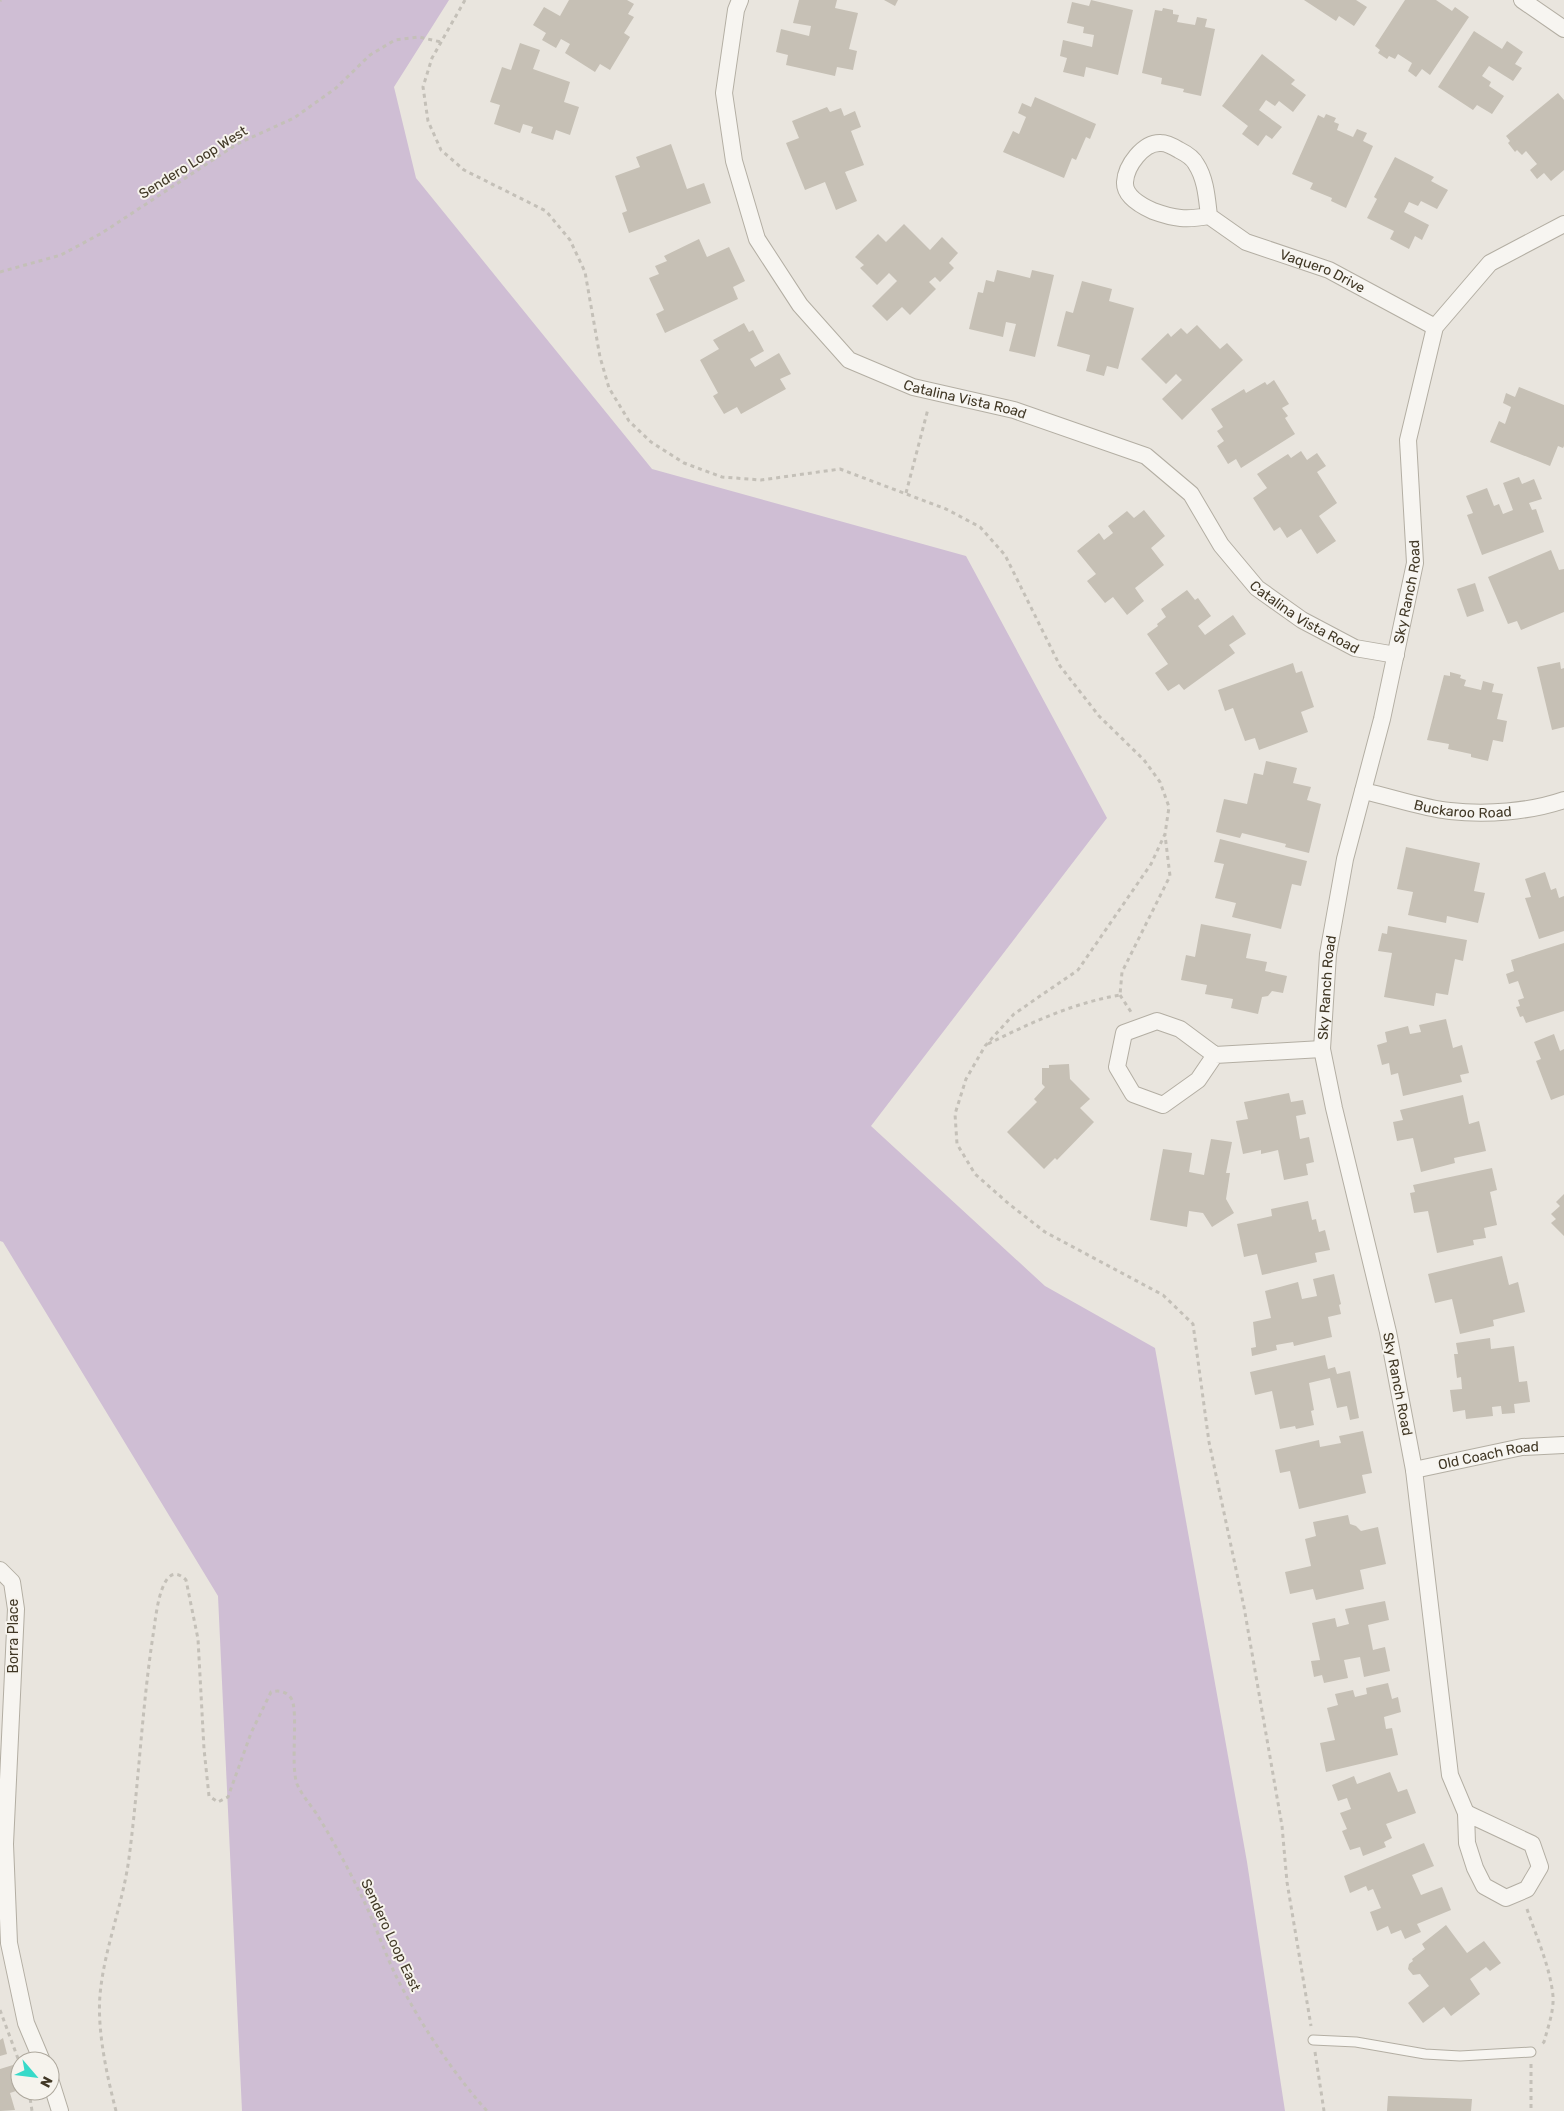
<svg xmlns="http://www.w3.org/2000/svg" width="1564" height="2111" viewBox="0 0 1564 2111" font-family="Rubik,sans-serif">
<rect width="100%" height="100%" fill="#e9e5de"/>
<!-- green -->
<polygon fill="#cfbed4" points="0,0 449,0 394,87 416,178 652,469 966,556 1107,818 871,1126 1045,1286 1155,1348 1247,1862 1285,2111 242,2111 218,1596 3,1242 0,1241"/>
<!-- building -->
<g fill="#c6c0b5">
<polygon points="569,0 627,0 634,4 628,14 634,17 624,33 630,37 610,70 600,64 595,72 565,53 570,44 561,39 556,48 542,40 546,33 533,25 544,7 560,16"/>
<polygon points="799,0 837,0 835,8 858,13 849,49 857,51 853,70 837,67 835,76 786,65 788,55 776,52 781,29 809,36 811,26 793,23"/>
<polygon points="884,0 898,0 895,6"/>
<polygon points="1091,0 1133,10 1118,75 1086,67 1084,77 1063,72 1067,58 1060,56 1063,40 1092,47 1094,35 1083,33 1084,27 1067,23 1072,2 1089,6"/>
<polygon points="1304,0 1356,0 1367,7 1354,26 1339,16 1336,21"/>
<polygon points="1405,0 1436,0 1452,11 1455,7 1469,17 1430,75 1422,69 1416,77 1408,71 1412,63 1398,54 1395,59 1389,56 1387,59 1378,53 1380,50 1375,46"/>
<polygon points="1163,8 1173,10 1173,14 1179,15 1177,22 1195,25 1197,17 1207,19 1205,27 1215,29 1201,96 1183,92 1184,89 1161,84 1162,78 1142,73 1155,10 1162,11"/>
<polygon points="1474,31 1502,49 1507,41 1523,52 1515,64 1522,68 1513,81 1489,66 1482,76 1491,82 1489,86 1504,96 1492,114 1477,105 1473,110 1438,87"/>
<polygon points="520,43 540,50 533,69 570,82 564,102 579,107 570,135 556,130 553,140 531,133 533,127 523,124 520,133 494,124 500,105 490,102 502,67 511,70"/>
<polygon points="1262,54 1295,80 1291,84 1306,95 1293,112 1279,101 1275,106 1266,100 1259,110 1282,127 1272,139 1266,135 1258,146 1242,134 1248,126 1222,106"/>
<polygon points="1558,93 1564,100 1564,170 1551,181 1544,173 1537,179 1530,170 1537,164 1526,151 1522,155 1517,150 1515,152 1508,143 1510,141 1506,136"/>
<polygon points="1035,97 1096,124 1090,139 1086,137 1076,160 1072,158 1064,178 1003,152 1013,131 1019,134 1026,117 1018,113 1022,103 1031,107"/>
<polygon points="827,107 830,112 841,108 844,116 855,111 861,127 851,131 864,165 845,172 857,201 836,210 825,182 805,190 786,143 799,138 792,121"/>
<polygon points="1326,114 1336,118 1334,122 1339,124 1337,130 1353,137 1357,129 1367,133 1363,141 1373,146 1346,208 1331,201 1332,198 1310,189 1313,183 1292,174 1318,115 1324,118"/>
<polygon points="671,144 687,189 704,183 711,203 629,233 622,213 627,211 615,176 640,167 636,157"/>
<polygon points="1395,157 1434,177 1431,181 1448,190 1437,209 1421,201 1418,206 1409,202 1404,212 1429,225 1422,240 1415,236 1409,249 1390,239 1394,231 1367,218 1377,199 1374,197"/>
<polygon points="904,224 930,250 942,237 958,253 949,263 954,268 940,282 935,277 929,282 936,289 910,315 902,307 887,321 872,306 897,281 889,273 877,285 860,268 864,265 855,257 878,234 886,242"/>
<polygon points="699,239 707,257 729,247 745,281 733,287 738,299 665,333 656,314 664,310 649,278 659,274 655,266 667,261 664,256"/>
<polygon points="997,270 1030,278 1032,270 1054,275 1035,357 1009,351 1016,324 1006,322 1003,337 969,329 978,292 983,293 986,280 994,282"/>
<polygon points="1082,281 1112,289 1109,301 1134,308 1118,369 1107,366 1104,376 1086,371 1090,355 1057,346 1066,311 1073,313"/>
<polygon points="744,323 749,332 753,330 764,351 750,359 755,367 779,353 791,374 780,379 786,389 741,414 737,407 724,414 713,396 718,393 700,360 719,349 713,340"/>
<polygon points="1197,325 1220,349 1227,343 1243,360 1182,420 1162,399 1182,380 1176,374 1166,384 1141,359 1168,333 1171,337 1181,328 1187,334"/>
<polygon points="1274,380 1289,404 1282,408 1288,416 1285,418 1295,434 1241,468 1236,459 1228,464 1217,446 1224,441 1217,431 1223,427 1211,409 1244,389 1246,393 1265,382 1267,385"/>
<polygon points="1519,387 1564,405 1564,446 1563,448 1558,446 1550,466 1490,442 1499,421 1505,424 1511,407 1503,403 1506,393 1515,397"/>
<polygon points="1301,451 1307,460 1317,453 1326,466 1317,472 1337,503 1319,516 1336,541 1317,554 1301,529 1287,538 1280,527 1274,531 1253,498 1267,488 1257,474 1288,454 1291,458"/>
<polygon points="1519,477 1522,484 1534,479 1542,499 1529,503 1532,510 1536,509 1544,532 1482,555 1467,515 1473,513 1466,496 1487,488 1494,506 1499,504 1503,514 1513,510 1503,483"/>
<polygon points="1144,510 1165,536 1151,548 1164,565 1135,588 1144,601 1127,615 1113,597 1105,603 1087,581 1096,574 1077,551 1099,533 1104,540 1113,533 1108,526 1127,511 1134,518"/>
<polygon points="1551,550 1559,570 1564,569 1564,612 1521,630 1517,621 1508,624 1488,577"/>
<polygon points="1475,583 1484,611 1467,617 1457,589"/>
<polygon points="1187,590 1195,600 1198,598 1211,616 1198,626 1205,635 1233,615 1246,634 1229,645 1235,653 1184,690 1179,684 1168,691 1155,673 1168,664 1147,634 1158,626 1157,624 1166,617 1161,609"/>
<polygon points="1560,662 1561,669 1564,668 1564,727 1552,730 1537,667"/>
<polygon points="1293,663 1296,673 1302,671 1314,707 1301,712 1308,732 1259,750 1255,738 1245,741 1233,708 1225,711 1218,690"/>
<polygon points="1450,672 1461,675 1460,678 1466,680 1464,686 1481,690 1483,681 1494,684 1492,692 1503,694 1497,719 1507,721 1503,742 1493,740 1488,761 1471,757 1471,754 1448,749 1449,744 1427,740 1444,675 1450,676"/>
<polygon points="1266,761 1297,768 1293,783 1311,787 1307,800 1321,804 1309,853 1285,847 1286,844 1242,833 1240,838 1216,832 1224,799 1247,804 1254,773 1263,775"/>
<polygon points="1220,839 1307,861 1301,886 1292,884 1281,929 1232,917 1236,903 1215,898 1224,864 1214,862"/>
<polygon points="1406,847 1480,863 1474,891 1485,893 1478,923 1447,916 1446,923 1408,915 1413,892 1397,889"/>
<polygon points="1545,872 1551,890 1556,888 1559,898 1564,896 1564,931 1539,939 1525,898 1531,897 1525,879"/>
<polygon points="1201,924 1251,934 1246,958 1267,962 1265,971 1287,976 1283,993 1272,991 1268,996 1262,997 1258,1014 1231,1008 1233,999 1205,994 1207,985 1181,980 1186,955 1195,957"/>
<polygon points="1388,926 1467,940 1463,961 1455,959 1448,995 1436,993 1434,1006 1384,997 1392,953 1378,951 1382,933 1387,934"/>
<polygon points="1564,943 1564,1011 1526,1023 1523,1016 1520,1017 1516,1007 1520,1006 1518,1000 1524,998 1518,981 1509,984 1506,974 1514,971 1511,960"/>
<polygon points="1446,1019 1453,1048 1462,1045 1469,1073 1460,1075 1462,1082 1403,1096 1398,1073 1391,1075 1389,1063 1382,1065 1377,1045 1387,1042 1385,1032 1408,1026 1410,1034 1421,1032 1419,1025"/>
<polygon points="1554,1034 1560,1051 1564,1049 1564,1095 1551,1100 1536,1061 1541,1059 1534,1042"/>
<polygon points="1069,1064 1070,1079 1090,1099 1080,1108 1094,1122 1057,1160 1055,1158 1044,1169 1007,1132 1037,1102 1034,1099 1045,1087 1042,1084 1042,1068 1049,1068 1049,1065"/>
<polygon points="1289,1093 1291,1102 1303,1100 1306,1114 1296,1116 1300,1139 1309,1137 1314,1162 1306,1164 1308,1175 1284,1180 1278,1150 1261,1154 1261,1150 1243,1154 1236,1121 1248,1119 1244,1102"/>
<polygon points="1463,1095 1469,1124 1479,1121 1486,1151 1454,1158 1455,1163 1421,1172 1413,1138 1397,1141 1393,1122 1403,1120 1400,1110"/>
<polygon points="1211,1139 1232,1142 1226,1173 1230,1173 1226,1199 1234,1213 1212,1227 1203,1213 1189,1211 1187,1227 1150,1220 1163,1149 1192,1153 1189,1172 1204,1175"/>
<polygon points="1492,1168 1497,1190 1490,1192 1497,1225 1484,1228 1486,1238 1473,1240 1474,1245 1437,1253 1428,1211 1414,1213 1410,1193 1415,1192 1413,1185"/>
<polygon points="1564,1194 1564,1236 1551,1223 1556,1219 1551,1214 1560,1206 1556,1202"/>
<polygon points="1308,1201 1312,1220 1316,1219 1319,1232 1325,1230 1330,1250 1315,1253 1317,1262 1262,1275 1257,1254 1244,1257 1237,1224 1272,1216 1271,1209"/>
<polygon points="1502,1256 1509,1285 1518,1282 1525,1312 1493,1320 1494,1326 1460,1334 1452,1299 1435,1303 1428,1274"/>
<polygon points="1334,1274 1341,1304 1339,1305 1341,1314 1328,1317 1332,1337 1294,1346 1293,1342 1276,1345 1277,1350 1252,1356 1251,1348 1256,1347 1253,1322 1271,1318 1265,1291 1298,1282 1302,1299 1317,1296 1313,1279"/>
<polygon points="1490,1338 1491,1349 1514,1346 1519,1382 1527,1381 1530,1402 1514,1404 1515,1413 1502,1414 1501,1406 1492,1407 1493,1416 1466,1419 1465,1410 1453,1412 1450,1390 1462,1389 1461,1377 1457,1378 1454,1354 1458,1354 1456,1343"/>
<polygon points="1325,1355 1328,1369 1335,1367 1337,1374 1350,1371 1359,1418 1350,1420 1347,1406 1337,1408 1330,1378 1309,1383 1314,1410 1311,1411 1314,1425 1296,1429 1295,1426 1280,1429 1272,1391 1255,1395 1250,1372"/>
<polygon points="1363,1431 1372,1473 1362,1475 1366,1493 1299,1509 1290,1471 1280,1473 1275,1450 1319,1440 1320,1447 1341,1443 1339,1436"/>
<polygon points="1348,1515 1350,1524 1356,1526 1361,1531 1378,1527 1386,1564 1360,1570 1364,1589 1316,1600 1313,1589 1290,1594 1285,1572 1311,1566 1305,1539 1316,1536 1313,1522"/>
<polygon points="1385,1601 1389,1620 1368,1625 1373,1650 1385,1647 1390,1671 1364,1677 1360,1657 1344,1660 1348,1678 1324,1683 1322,1675 1314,1677 1311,1661 1320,1660 1312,1623 1335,1618 1337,1627 1349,1624 1345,1609"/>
<polygon points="1388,1683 1392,1699 1398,1697 1401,1712 1384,1717 1386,1729 1392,1728 1398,1755 1326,1772 1320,1743 1335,1740 1327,1708 1338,1705 1335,1694 1353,1690 1355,1697 1367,1694 1366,1688"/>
<polygon points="1390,1772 1398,1792 1407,1789 1416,1813 1386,1824 1392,1838 1384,1842 1386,1847 1363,1856 1360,1847 1350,1850 1342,1831 1347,1829 1340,1813 1351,1809 1347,1798 1338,1801 1332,1785 1354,1776 1357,1784"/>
<polygon points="1424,1843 1434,1866 1412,1875 1421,1895 1442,1887 1451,1910 1417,1924 1421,1932 1405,1939 1401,1930 1391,1934 1388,1926 1377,1931 1370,1912 1381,1908 1373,1889 1368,1891 1366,1886 1350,1893 1344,1876"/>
<polygon points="1446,1925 1467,1953 1484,1941 1501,1963 1490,1971 1486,1967 1470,1979 1480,1994 1451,2016 1444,2007 1423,2023 1408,2003 1429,1986 1420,1974 1413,1975 1408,1969 1409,1964 1413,1961 1412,1959 1425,1949 1422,1944"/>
<polygon points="3,2038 7,2054 0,2056 0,2040"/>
<polygon points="13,2065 19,2090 10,2093 15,2110 0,2111 0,2069"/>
<polygon points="1388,2096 1472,2099 1471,2111 1387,2111"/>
</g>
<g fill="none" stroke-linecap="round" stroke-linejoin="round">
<!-- service casing -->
<g stroke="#b3aea3" stroke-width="11">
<polyline id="service" points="1313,2040 1356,2042 1425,2054 1460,2056 1531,2052"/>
</g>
<!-- minor casing -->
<g stroke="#b3aea3" stroke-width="18">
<g id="minor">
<path id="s1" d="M 740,0 L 736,10 L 724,93 L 734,161 L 757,239 L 800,305 L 849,360 L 913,387 L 1014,410 L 1146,456 L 1191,494 L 1221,545 L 1257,588 L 1302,620 L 1355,648 L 1396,655"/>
<polyline points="1522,0 1564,29"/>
<path id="s2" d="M 1209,216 C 1186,220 1175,219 1153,211 C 1142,206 1124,196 1125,182 C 1126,166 1143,142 1161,143 C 1167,143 1174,147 1179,150 C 1185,153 1193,158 1196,164 C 1206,179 1207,200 1209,216 L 1246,242 L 1329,270 L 1435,327"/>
<path id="s3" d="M 1363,791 C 1392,797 1421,808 1450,811 C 1486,815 1529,812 1564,800"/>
<polyline points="1215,1055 1198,1080 1163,1105 1133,1094 1117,1067 1124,1033 1157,1021 1180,1029 1215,1055 1322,1049"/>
<path id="s4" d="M 1414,1470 L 1522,1447 L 1564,1445"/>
<polyline points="0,1570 12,1582 16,1609 5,1844 9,1943 26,2023 42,2061"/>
<path id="s5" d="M 1466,1813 L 1450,1775 L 1414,1470 L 1388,1332 L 1334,1108 L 1322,1049 L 1328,954 L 1345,859 L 1382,719 L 1415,563 L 1408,440 L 1435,327 L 1490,263 L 1564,224"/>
<polygon points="1466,1813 1532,1844 1540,1867 1527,1889 1506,1898 1484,1886 1475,1868 1467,1843"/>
<polyline points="50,2079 60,2111"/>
</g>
</g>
<!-- path -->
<g stroke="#c4c0b8" stroke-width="3" stroke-dasharray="4 4" stroke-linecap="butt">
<polyline points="465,0 432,58 423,87 428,121 441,150 464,170 546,211 570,240 585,272 600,357 609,388 629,421 651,442 684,463 722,477 761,480 840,469 946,509 980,527 1005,555 1060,666 1099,716 1144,760 1160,782 1169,807 1165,834 1151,864 1078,970 1014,1014 985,1046 966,1079 955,1114 957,1144 975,1174 1009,1204 1045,1232 1163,1295 1193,1324 1209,1442 1244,1607 1282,1826 1287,1882 1311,2026"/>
<polyline points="0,1 1,0"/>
<polyline points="0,272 61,255 102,233 237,144 294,118 336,88 370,55 395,40 419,37 441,42"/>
<polyline points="906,493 928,409"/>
<polyline points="1120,995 1131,1012"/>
<path d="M 988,1044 C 1030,1023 1073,1003 1120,995 L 1122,972 L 1170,876 L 1165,835"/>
<path d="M 1527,1909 C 1536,1936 1550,1966 1553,1996 C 1554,2011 1548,2027 1544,2042 L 1542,2044"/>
<polyline points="0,2010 20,2064"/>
<polyline points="1315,2052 1324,2111"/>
<polyline points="1531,2064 1531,2111"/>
<polyline points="29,2091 32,2111"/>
<path d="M 116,2111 C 107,2076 97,2031 100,1995 C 104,1949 123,1904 129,1858 C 139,1782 142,1705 154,1629 C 156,1614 162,1556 186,1580 L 198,1639 L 204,1749 L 209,1796 L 218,1802 L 228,1797 L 251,1733 L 271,1692 C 278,1690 286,1691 291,1698 C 299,1709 290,1765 297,1784 C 302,1795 309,1803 316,1813 C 333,1840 349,1870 363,1899 C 375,1924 384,1951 396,1976 C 419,2022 453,2073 487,2111"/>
</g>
<!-- service -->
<use href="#service" stroke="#f7f5f1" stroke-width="9"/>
<!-- minor -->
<use href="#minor" stroke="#f7f5f1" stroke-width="16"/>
</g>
<g text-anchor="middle" stroke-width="4" stroke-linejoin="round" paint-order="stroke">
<!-- street labels -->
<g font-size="14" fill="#413826" stroke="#f6f3ed">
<text transform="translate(193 162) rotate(-32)" y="5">Sendero Loop West</text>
<text dy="5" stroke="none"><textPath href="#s2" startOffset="380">Vaquero Drive</textPath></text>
<text dy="5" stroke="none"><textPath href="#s1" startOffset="520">Catalina Vista Road</textPath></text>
<text dy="5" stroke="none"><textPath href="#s5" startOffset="1246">Sky Ranch Road</textPath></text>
<text dy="5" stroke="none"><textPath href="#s1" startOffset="940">Catalina Vista Road</textPath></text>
<text dy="5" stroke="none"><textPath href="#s3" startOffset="102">Buckaroo Road</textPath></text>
<text dy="5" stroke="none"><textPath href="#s5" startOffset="841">Sky Ranch Road</textPath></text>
<text transform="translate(1398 1384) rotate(79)" y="5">Sky Ranch Road</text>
<text dy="5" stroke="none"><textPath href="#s4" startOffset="76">Old Coach Road</textPath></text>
<text transform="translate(13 1636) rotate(-90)" y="5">Borra Place</text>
<text transform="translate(391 1935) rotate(65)" y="5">Sendero Loop East</text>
</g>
</g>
<!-- north arrow -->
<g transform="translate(35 2076) rotate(118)"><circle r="24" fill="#f6f3ed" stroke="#aea89d"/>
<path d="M0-4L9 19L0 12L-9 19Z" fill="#37dac9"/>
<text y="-8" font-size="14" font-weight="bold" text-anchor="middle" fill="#413826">N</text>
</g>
</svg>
